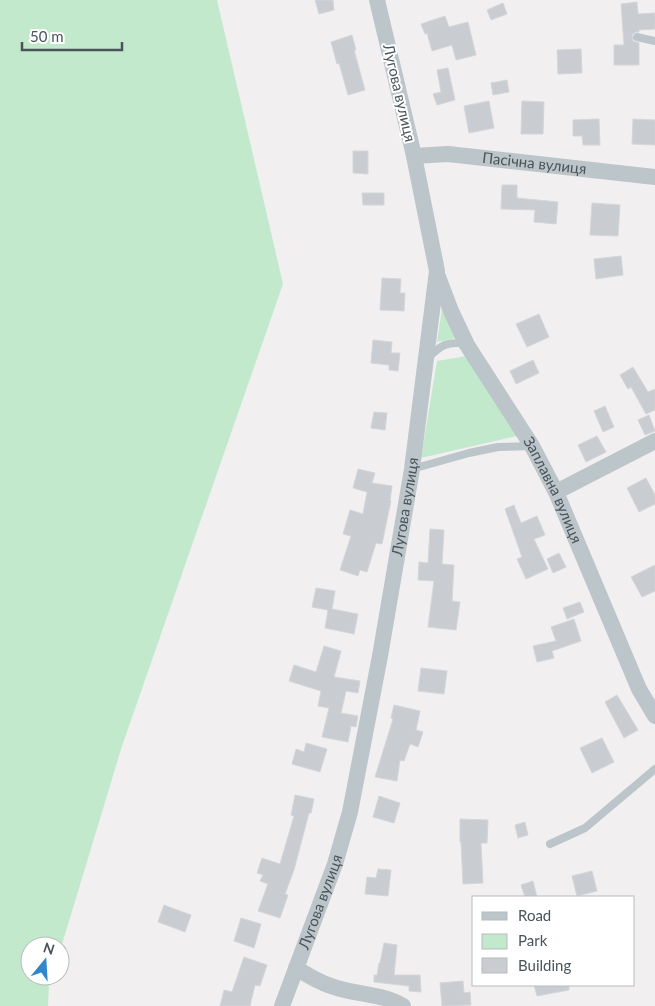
<svg xmlns="http://www.w3.org/2000/svg" width="655" height="1006" viewBox="0 0 655 1006" font-family="Lato,sans-serif">
<rect width="100%" height="100%" fill="#f1efef"/>
<!-- green -->
<g fill="#c3e9cd">
<polygon points="0,0 217,0 283,284 122,746 60,951 60,946 30,946 30,976 52,976 49,986 48,1006 0,1006"/>
<polygon points="442,308 456,338 437,342"/>
<polygon points="466,356 517,436 421,458 437,361"/>
</g>
<!-- building -->
<g fill="#c9cdd1" stroke="#d4d6d9">
<polygon points="315,0 333,0 334,10 319,14"/>
<polygon points="637,2 638,14 655,13 655,29 639,30 639,32 635,32 632,35 633,41 639,43 639,65 614,65 614,45 624,45 621,4"/>
<polygon points="503,3 507,14 491,20 487,10"/>
<polygon points="445,16 449,27 468,22 476,55 456,60 452,45 432,51 427,33 425,34 421,24"/>
<polygon points="352,35 356,50 354,50 365,90 348,95 339,63 337,64 331,42"/>
<polygon points="581,49 582,73 558,74 557,50"/>
<polygon points="448,68 455,100 437,105 433,94 441,92 437,70"/>
<polygon points="507,80 509,92 493,95 491,83"/>
<polygon points="489,101 494,128 469,133 464,106"/>
<polygon points="522,101 544,102 543,134 521,134"/>
<polygon points="599,119 600,145 583,145 582,136 573,136 573,120"/>
<polygon points="633,119 655,120 655,145 632,144"/>
<polygon points="353,151 368,151 368,174 353,173"/>
<polygon points="502,185 517,185 517,198 558,202 556,224 534,222 535,210 501,209"/>
<polygon points="362,193 384,193 384,205 363,205"/>
<polygon points="592,203 620,205 618,236 590,235"/>
<polygon points="621,256 623,275 596,279 594,259"/>
<polygon points="382,278 401,279 400,293 405,293 404,311 380,310"/>
<polygon points="539,314 549,337 527,347 516,324"/>
<polygon points="373,340 392,342 391,353 400,353 398,371 389,370 389,365 371,363"/>
<polygon points="533,360 539,373 516,384 510,371"/>
<polygon points="633,367 648,392 655,389 655,410 646,414 631,387 628,389 620,375"/>
<polygon points="605,406 614,427 603,432 594,411"/>
<polygon points="374,412 387,413 385,430 371,428"/>
<polygon points="649,415 655,431 645,435 638,420"/>
<polygon points="597,436 606,452 586,462 578,445"/>
<polygon points="358,469 375,473 372,483 392,486 390,501 391,501 382,544 376,543 367,572 360,570 358,576 340,570 351,536 343,534 350,510 363,514 367,492 353,488"/>
<polygon points="646,478 655,495 655,504 639,512 627,488"/>
<polygon points="514,505 521,523 537,516 545,535 534,539 548,569 526,579 517,559 522,557 505,509"/>
<polygon points="430,529 444,530 442,564 454,565 452,601 460,602 456,630 428,627 434,581 418,580 419,562 428,563"/>
<polygon points="559,553 566,567 553,573 547,559"/>
<polygon points="655,565 655,591 642,597 631,577"/>
<polygon points="316,588 335,591 332,609 358,614 354,634 325,628 328,610 312,607"/>
<polygon points="580,602 584,612 567,619 563,608"/>
<polygon points="574,619 581,641 552,651 554,658 537,662 533,646 556,641 551,627"/>
<polygon points="324,646 341,651 334,677 360,681 358,693 346,691 341,713 358,716 356,727 351,726 348,742 322,737 329,708 318,706 321,691 289,681 294,665 316,672"/>
<polygon points="421,668 447,671 444,694 418,691"/>
<polygon points="617,695 638,730 624,738 605,702"/>
<polygon points="394,705 420,711 416,730 423,732 418,747 410,744 404,761 400,760 397,781 375,777 393,719 391,718"/>
<polygon points="602,738 614,762 592,773 580,748"/>
<polygon points="306,743 327,749 320,772 292,764 296,749 304,752"/>
<polygon points="295,795 314,799 311,813 309,813 294,870 285,894 288,895 280,918 258,911 268,884 260,881 263,875 257,873 262,858 280,864 294,816 291,815"/>
<polygon points="379,796 400,803 394,823 373,817"/>
<polygon points="460,819 488,820 487,843 481,843 483,883 463,884 461,842 460,842"/>
<polygon points="525,822 528,835 518,838 515,825"/>
<polygon points="378,869 391,870 388,896 365,894 367,877 376,878"/>
<polygon points="592,871 597,891 577,896 572,876"/>
<polygon points="533,881 537,897 525,897 521,885"/>
<polygon points="164,905 191,915 185,932 158,922"/>
<polygon points="241,918 261,924 254,948 234,941"/>
<polygon points="384,943 397,945 394,975 420,975 421,992 409,991 409,986 374,982 374,975 377,975 379,963 380,963"/>
<polygon points="244,957 267,965 260,986 255,985 250,1006 220,1006 224,990 232,992"/>
<polygon points="463,981 464,993 470,992 471,1005 442,1006 440,983"/>
<polygon points="534,985 569,985 569,990 537,996"/>
</g>
<g fill="none" stroke-linecap="round" stroke-linejoin="round">
<!-- lane -->
<g stroke="#bcc5ca" stroke-width="8">
<polyline points="637,37 655,41"/>
<path d="M 428,358 C 441,345 447,341 466,344"/>
<polyline points="412,469 469,453 498,447 532,446"/>
<polyline points="550,844 585,828 655,769"/>
</g>
<!-- street -->
<g stroke="#bcc5ca" stroke-width="16">
<path id="s1" d="M 414,156 L 448,154 L 655,177"/>
<path id="s2" d="M 437,274 L 451,311 L 467,345 L 532,446 L 556,492 L 639,689 L 655,716"/>
<polyline points="556,492 655,441"/>
<path d="M 296,968 C 307,975 318,982 331,986 C 355,995 381,993 403,1006"/>
<path id="s3" d="M 282,1006 L 335,864 L 350,812 L 380,656 L 412,469 L 437,271 L 414,156 L 377,0"/>
</g>
</g>
<g text-anchor="middle" stroke-width="4" stroke-linejoin="round" paint-order="stroke">
<!-- street labels -->
<g font-size="15" fill="#49545a" stroke="#fff">
<text transform="translate(399 93) rotate(77)" y="5">Лугова вулиця</text>
<text dy="5" stroke="none"><textPath href="#s1" startOffset="121">Пасічна вулиця</textPath></text>
<text dy="5" stroke="none"><textPath href="#s2" startOffset="246">Заплавна вулиця</textPath></text>
<text dy="5" stroke="none"><textPath href="#s3" startOffset="516">Лугова вулиця</textPath></text>
<text dy="5" stroke="none"><textPath href="#s3" startOffset="111">Лугова вулиця</textPath></text>
</g>
</g>
<!-- legend -->
<rect x="472" y="896" width="162" height="90" fill="#ffffff" stroke="#b6bbbd"/>
<rect x="482" y="912" width="25" height="8" fill="#bcc5ca" stroke="#b6bbbd"/>
<text x="518" y="921" font-size="15" fill="#49545a">Road</text>
<rect x="482" y="934" width="25" height="15" fill="#c3e9cd" stroke="#b6bbbd"/>
<text x="518" y="946" font-size="15" fill="#49545a">Park</text>
<rect x="482" y="958" width="25" height="15" fill="#c9cdd1" stroke="#b6bbbd"/>
<text x="518" y="971" font-size="15" fill="#49545a">Building</text>
<!-- north arrow -->
<g transform="translate(45 961) rotate(18)"><circle r="24" fill="#ffffff" stroke="#b6bbbd"/>
<path d="M0-4L9 19L0 12L-9 19Z" fill="#3087ca"/>
<text y="-8" font-size="14" font-weight="bold" text-anchor="middle" fill="#49545a">N</text>
</g>
<!-- scale -->
<path d="M22 42v8h100v-8" fill="none" stroke="#49545a" stroke-width="2.5"/>
<text x="30" y="42" font-size="15" fill="#49545a" stroke="#ffffff" stroke-width="4" paint-order="stroke">50 m</text>
</svg>
